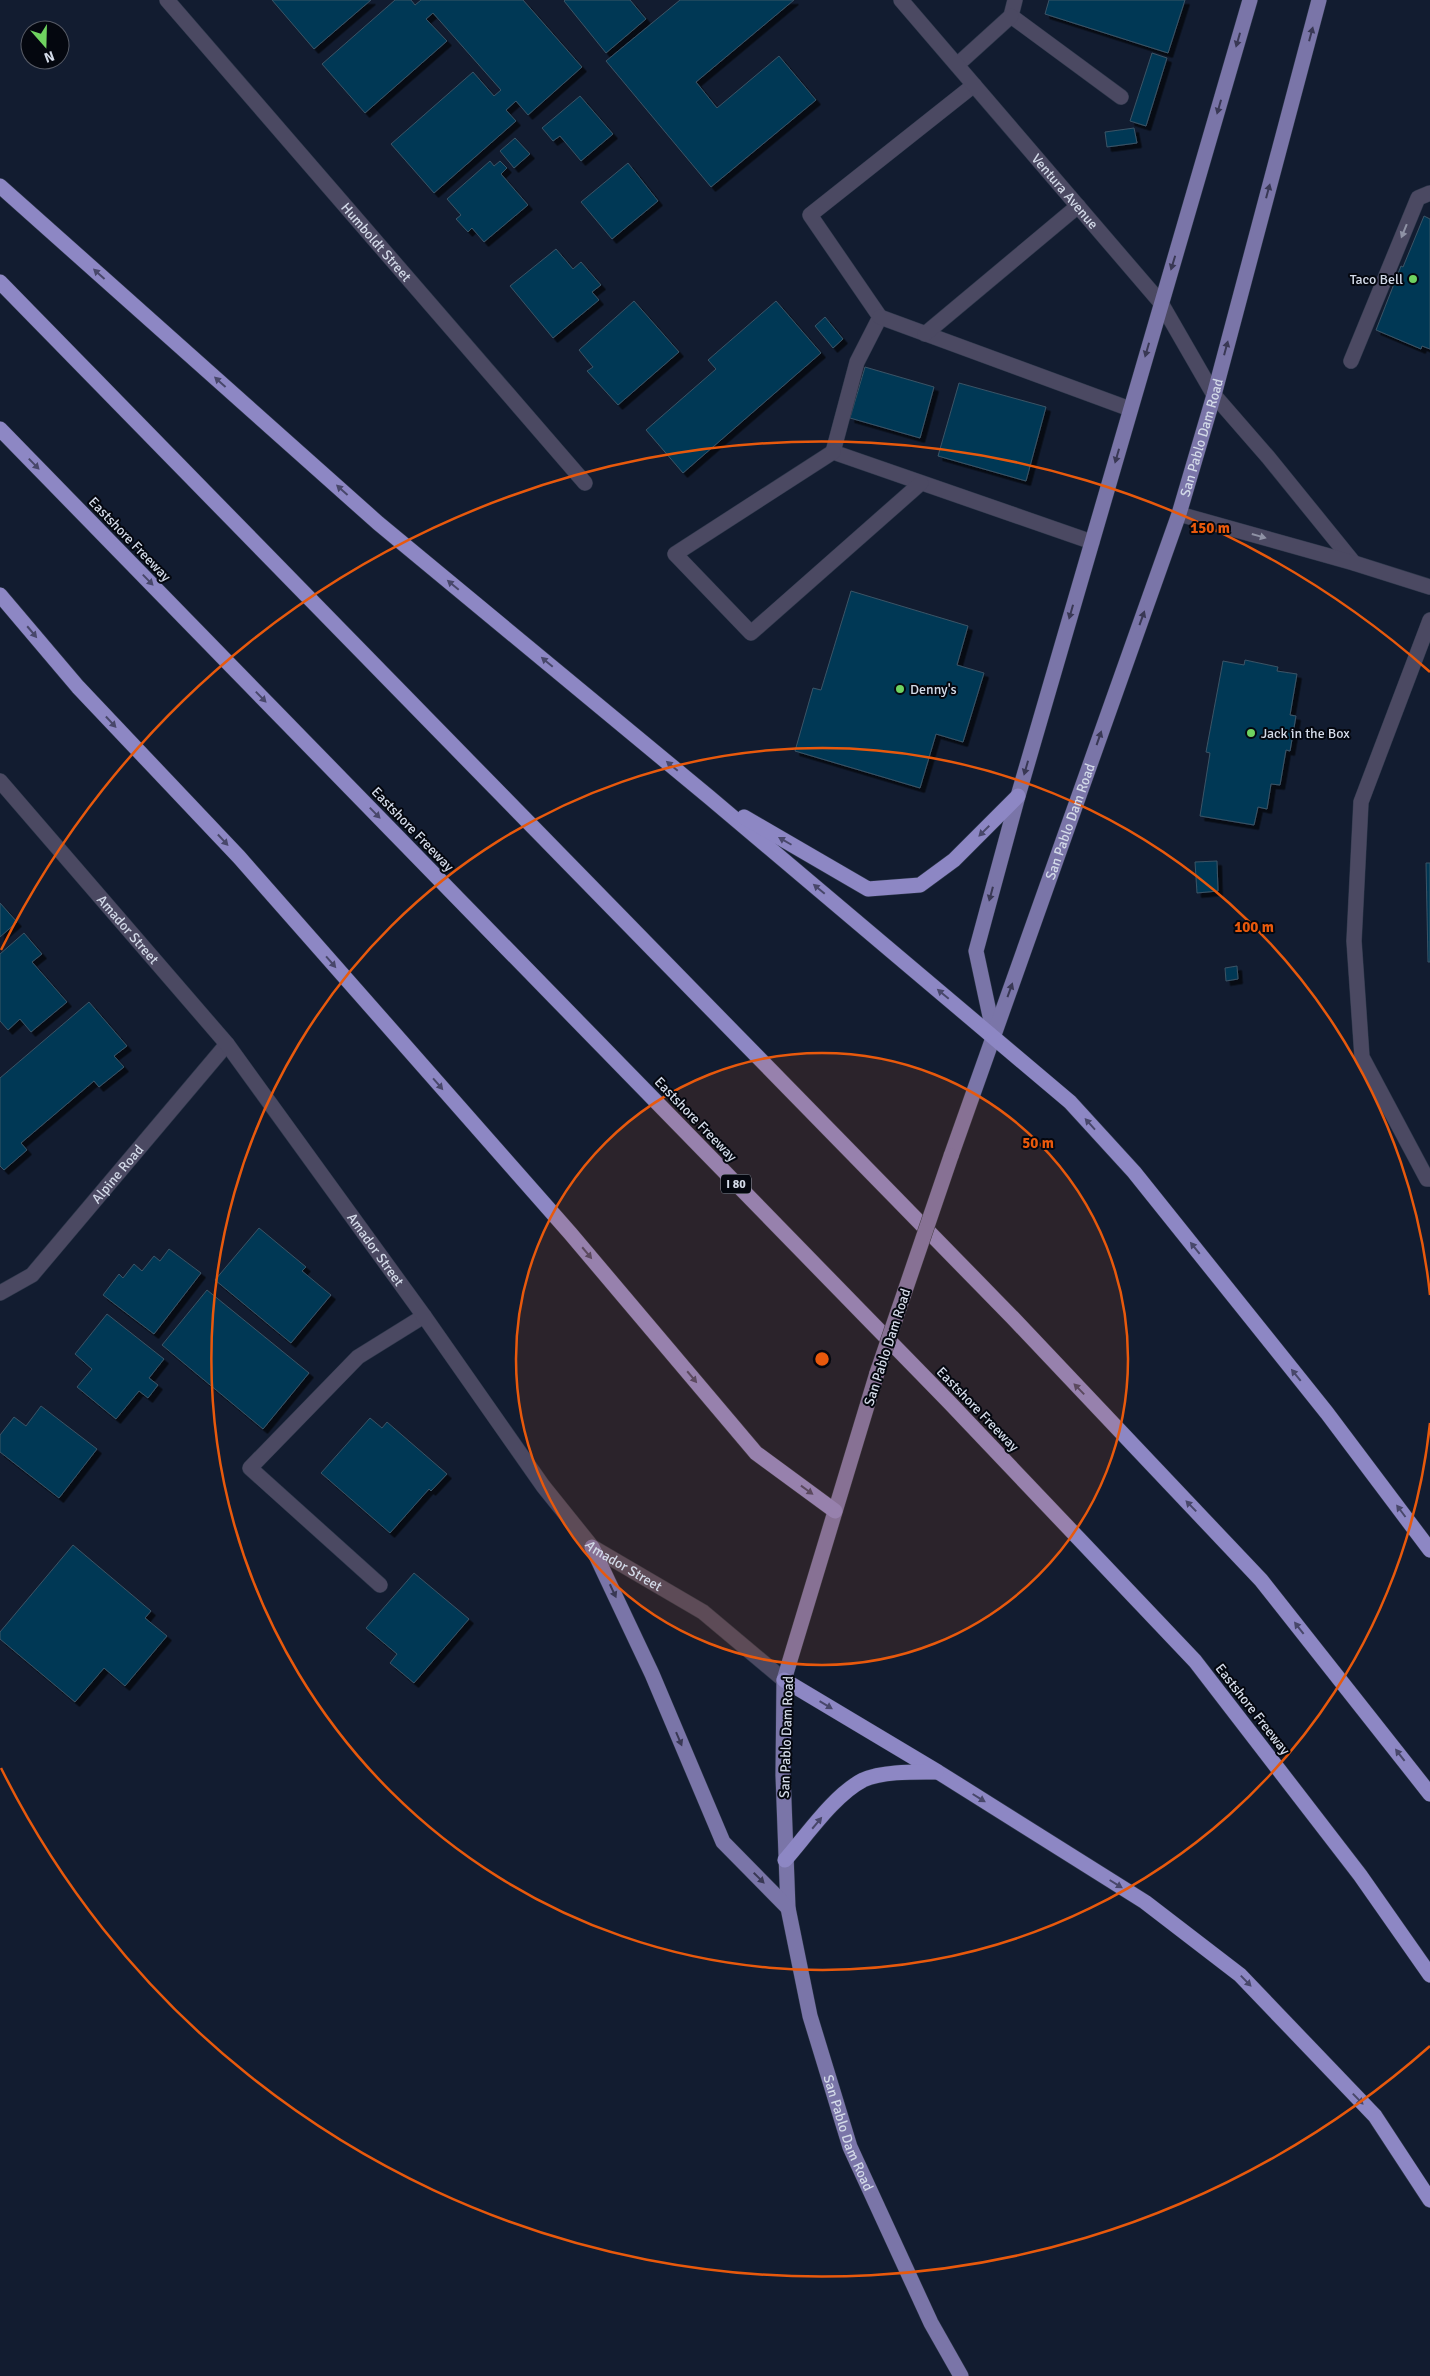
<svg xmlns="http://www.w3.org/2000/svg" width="1430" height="2376" viewBox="0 0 1430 2376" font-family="Signika,sans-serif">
<defs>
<filter id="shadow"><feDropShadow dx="4.5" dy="4.5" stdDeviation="0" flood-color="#0009"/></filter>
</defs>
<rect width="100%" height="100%" fill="#121c30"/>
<!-- building -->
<g fill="#033855" stroke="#3b5466" filter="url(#shadow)">
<polygon points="272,0 371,0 314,49"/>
<polygon points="395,0 411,0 415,5 421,0 523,0 582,67 528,115 516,101 506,110 516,121 434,193 391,144 473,72 494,96 501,90 433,13 426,19 447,41 365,113 322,64"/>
<polygon points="565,0 630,0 646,19 606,53 564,1"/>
<polygon points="680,0 794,0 696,82 717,108 779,56 816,100 711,187 606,61"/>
<polygon points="1049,0 1185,0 1168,53 1045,14"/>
<polygon points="1152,53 1167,58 1146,126 1130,121"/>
<polygon points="580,96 613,134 581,161 560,136 553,141 542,128"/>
<polygon points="1134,128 1137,143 1107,147 1105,132"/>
<polygon points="515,138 530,154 514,168 500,151"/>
<polygon points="490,161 494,166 500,161 507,168 501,174 528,205 484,242 472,228 468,232 456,219 461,215 447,199"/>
<polygon points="628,163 658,201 612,239 581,202"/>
<polygon points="1424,216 1430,219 1430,349 1422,346 1421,349 1376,330 1401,266 1403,267"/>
<polygon points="556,249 573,269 581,262 601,285 592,292 599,300 553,338 510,286"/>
<polygon points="634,301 679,352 618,405 587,371 593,367 579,350"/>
<polygon points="776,301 821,353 683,473 646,430 716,369 708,360"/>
<polygon points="825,317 843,339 833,348 815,326"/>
<polygon points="865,367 934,387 920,438 850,418"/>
<polygon points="959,383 1046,407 1026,481 938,456"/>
<polygon points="851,591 968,626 957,665 984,673 963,742 936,734 920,788 795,751 813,688 821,690"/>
<polygon points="1245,660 1278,667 1277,671 1297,674 1290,715 1296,716 1290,751 1286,750 1280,785 1271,784 1267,809 1258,807 1254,825 1200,816 1210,753 1206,752 1223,661 1244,665"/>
<polygon points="1217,861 1218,891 1197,893 1195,862"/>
<polygon points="1426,863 1430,863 1430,962 1428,962"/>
<polygon points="0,903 17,922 0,937"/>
<polygon points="24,933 42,954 32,962 67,1002 31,1032 20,1019 8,1030 0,1021 0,954"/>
<polygon points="1237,966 1238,979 1226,981 1225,968"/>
<polygon points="89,1002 127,1046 114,1056 124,1067 99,1087 94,1081 21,1143 27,1150 4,1170 0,1166 0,1078"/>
<polygon points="259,1228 306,1267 302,1271 331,1295 291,1343 215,1280"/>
<polygon points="169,1249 201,1273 154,1334 103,1295 119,1274 123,1278 134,1264 142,1271 154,1256 160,1261"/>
<polygon points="207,1290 309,1373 263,1429 162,1345"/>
<polygon points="107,1314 164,1359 149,1378 158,1385 148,1398 139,1391 116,1419 77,1387 92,1369 75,1354"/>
<polygon points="41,1406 97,1449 59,1498 0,1452 0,1435 14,1417 26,1426"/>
<polygon points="370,1418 382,1428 387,1422 447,1474 431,1491 429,1489 390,1533 321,1473"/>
<polygon points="73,1545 151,1611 145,1618 167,1636 125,1686 104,1668 75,1702 0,1639 0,1632"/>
<polygon points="414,1573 469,1619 414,1683 390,1663 397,1654 366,1628"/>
</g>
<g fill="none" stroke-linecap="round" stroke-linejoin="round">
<!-- service casing -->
<g stroke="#2d374a" stroke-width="16">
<g id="service">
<polyline points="1015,0 1011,16 1121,97"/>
<polyline points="957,65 1011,16"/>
<polyline points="974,85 810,215 880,317 857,362 833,452 1092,542"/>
<polyline points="880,317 1130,409"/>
<polyline points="925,334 1078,206"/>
<polyline points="1351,361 1418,198 1430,193"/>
<polyline points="1214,395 1268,457 1354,563"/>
<polyline points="833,452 675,554 751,633 921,483"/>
<polyline points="1179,514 1354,563 1430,587"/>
<polyline points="1430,620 1361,802 1354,941 1362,1057 1427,1179 1430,1179"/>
<polyline points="380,1585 250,1468 358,1357 424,1316"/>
</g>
</g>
<!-- minor casing -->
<g stroke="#2d374a" stroke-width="16">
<g id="minor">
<path id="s1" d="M 167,0 L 585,483"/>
<path id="s2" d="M 901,0 L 1161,303 L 1214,395"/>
<path id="s3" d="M 0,1293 L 32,1275 L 227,1044"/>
</g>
</g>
<!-- tertiary casing -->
<g stroke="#2d374a" stroke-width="16">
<g id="tertiary">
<path id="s4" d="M 0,781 L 227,1044 L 424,1316 L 543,1486 L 592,1547 L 703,1612 L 784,1680"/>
</g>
</g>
<!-- primary casing -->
<g stroke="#2d374a" stroke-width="16">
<g id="primary">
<polyline points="994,1035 976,951 1018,796 1250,0"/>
<path id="s5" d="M 951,1156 L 1179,514 L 1214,395 L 1319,0"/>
<path id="s6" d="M 877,1373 L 784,1680 L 783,1775 L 788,1908 L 810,2016 L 850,2147 L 931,2323 L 961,2376"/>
<polyline points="592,1547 652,1674 723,1842 788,1908"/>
</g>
</g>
<!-- motorway casing -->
<g stroke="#2d374a" stroke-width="16">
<g id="motorway">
<polyline points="0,186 378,523 709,797 1070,1102 1134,1172 1327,1413 1430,1550"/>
<polyline points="0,282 1013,1318 1261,1580 1430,1794"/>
<polyline points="0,429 949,1402 1195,1661 1360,1875 1430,1975"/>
<polyline points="0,595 78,687 239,857 570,1233 756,1453 835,1511"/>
<polyline points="744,817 868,889 920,885 954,860 1018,796"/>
<polyline points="784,1680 938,1772 1145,1902 1240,1975 1375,2116 1430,2200"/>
<path d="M 785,1860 C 807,1835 834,1795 863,1780 C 883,1771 915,1772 936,1772"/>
</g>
</g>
<!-- service -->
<use href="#service" stroke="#4b4962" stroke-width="15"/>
<!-- minor -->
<use href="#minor" stroke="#4b4962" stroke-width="15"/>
<!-- tertiary -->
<use href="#tertiary" stroke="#4b4962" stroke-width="15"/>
<!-- primary -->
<use href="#primary" stroke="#7a75a8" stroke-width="15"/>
<!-- motorway -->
<use href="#motorway" stroke="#8d87c4" stroke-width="15"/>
<!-- primary-bridge casing -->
<g stroke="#2d374a" stroke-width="16" stroke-linecap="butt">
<polyline id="primary-bridge" points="877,1373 951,1156"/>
</g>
<!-- primary-bridge -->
<use href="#primary-bridge" stroke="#7a75a8" stroke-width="15"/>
</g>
<!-- one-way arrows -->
<defs><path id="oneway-solid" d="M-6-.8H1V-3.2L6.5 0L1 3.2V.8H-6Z" transform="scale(1.25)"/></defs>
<g fill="#393854">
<use href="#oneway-solid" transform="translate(1311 34) rotate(-75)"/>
<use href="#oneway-solid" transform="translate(1238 40) rotate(106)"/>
<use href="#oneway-solid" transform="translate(1219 107) rotate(106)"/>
<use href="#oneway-solid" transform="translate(1268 191) rotate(-75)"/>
<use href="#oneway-solid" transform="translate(1173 263) rotate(107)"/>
<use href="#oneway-solid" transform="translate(1226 348) rotate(-75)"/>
<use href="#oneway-solid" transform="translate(1147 350) rotate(106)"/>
<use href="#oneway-solid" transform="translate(1117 456) rotate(106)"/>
<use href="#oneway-solid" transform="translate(1071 612) rotate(106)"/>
<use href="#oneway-solid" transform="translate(1142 618) rotate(-70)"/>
<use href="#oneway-solid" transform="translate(1099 738) rotate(-71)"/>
<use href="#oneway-solid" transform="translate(1026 768) rotate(106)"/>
<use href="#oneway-solid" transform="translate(991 894) rotate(105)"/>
<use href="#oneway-solid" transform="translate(1010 990) rotate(-70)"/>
<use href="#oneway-solid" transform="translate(613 1591) rotate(65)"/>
<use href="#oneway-solid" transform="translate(679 1739) rotate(67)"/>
<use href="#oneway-solid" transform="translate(759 1878) rotate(45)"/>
</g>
<g fill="#8f92a5">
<use href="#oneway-solid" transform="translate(1404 231) rotate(112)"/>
<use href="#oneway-solid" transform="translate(1259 536) rotate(16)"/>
</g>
<g fill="#48476a">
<use href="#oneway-solid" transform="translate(99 274) rotate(-138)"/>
<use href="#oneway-solid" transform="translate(220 382) rotate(-138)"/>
<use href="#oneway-solid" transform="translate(34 464) rotate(46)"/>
<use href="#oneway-solid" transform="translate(342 490) rotate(-138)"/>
<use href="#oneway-solid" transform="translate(148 580) rotate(46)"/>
<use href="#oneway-solid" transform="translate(453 585) rotate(-140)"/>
<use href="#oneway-solid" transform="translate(32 632) rotate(50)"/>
<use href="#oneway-solid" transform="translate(547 662) rotate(-140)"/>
<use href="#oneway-solid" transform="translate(261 697) rotate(46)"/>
<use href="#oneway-solid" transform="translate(111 722) rotate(47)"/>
<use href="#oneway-solid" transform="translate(672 766) rotate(-140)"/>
<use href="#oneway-solid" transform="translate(375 813) rotate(46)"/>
<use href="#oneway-solid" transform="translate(984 831) rotate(135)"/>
<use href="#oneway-solid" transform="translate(223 840) rotate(47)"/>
<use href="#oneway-solid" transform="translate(785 841) rotate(-150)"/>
<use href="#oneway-solid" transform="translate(819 889) rotate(-140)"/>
<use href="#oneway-solid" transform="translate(331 962) rotate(49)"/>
<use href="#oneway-solid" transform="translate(943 994) rotate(-140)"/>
<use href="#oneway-solid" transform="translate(438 1084) rotate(49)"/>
<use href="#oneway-solid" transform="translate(1090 1124) rotate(-132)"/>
<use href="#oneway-solid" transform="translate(1195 1248) rotate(-129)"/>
<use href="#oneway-solid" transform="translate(587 1253) rotate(50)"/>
<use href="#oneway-solid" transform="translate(1296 1375) rotate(-129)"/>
<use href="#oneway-solid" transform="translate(692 1377) rotate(50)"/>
<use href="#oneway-solid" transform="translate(1079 1389) rotate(-134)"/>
<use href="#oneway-solid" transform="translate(807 1490) rotate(36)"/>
<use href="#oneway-solid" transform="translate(1191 1506) rotate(-134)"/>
<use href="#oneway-solid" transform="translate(1401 1511) rotate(-127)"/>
<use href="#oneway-solid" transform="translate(1299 1628) rotate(-128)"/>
<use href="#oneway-solid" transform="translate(826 1705) rotate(31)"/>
<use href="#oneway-solid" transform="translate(1400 1755) rotate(-128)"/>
<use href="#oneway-solid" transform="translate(979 1798) rotate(32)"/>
<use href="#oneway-solid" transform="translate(817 1823) rotate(-50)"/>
<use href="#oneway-solid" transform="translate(1116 1884) rotate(32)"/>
<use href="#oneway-solid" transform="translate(1246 1981) rotate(46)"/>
<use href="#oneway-solid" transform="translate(1358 2099) rotate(46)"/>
</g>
<!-- distance rings -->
<circle cx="822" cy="1359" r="306" fill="#e8590c" fill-opacity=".12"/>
<g fill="none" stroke="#e8590c" stroke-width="2.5">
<circle cx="822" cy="1359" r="306"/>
<path d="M1430 1423A611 611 0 1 1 1430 1295"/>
<path d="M1430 2046A917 917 0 0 1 1 1768M1 950A917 917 0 0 1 1430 672"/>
</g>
<!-- markers -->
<g fill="#6fd360" stroke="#04070f" stroke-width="2">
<circle cx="1413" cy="279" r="5"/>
<circle cx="900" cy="689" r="5"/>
<circle cx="1251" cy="733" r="5"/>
</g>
<g text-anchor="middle" stroke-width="4" stroke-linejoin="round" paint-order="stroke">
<!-- shield labels -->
<rect fill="#04070f" stroke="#959ba7" stroke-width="1" x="721" y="1174.5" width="30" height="19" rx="4"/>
<g font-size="12" font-weight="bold" fill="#d3dae8">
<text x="736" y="1188">I 80</text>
</g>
<!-- street labels -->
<g font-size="14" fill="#d3dae8" stroke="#04070f">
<text dy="5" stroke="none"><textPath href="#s2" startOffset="252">Ventura Avenue</textPath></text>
<text dy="5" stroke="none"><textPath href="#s1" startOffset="320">Humboldt Street</textPath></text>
<text dy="5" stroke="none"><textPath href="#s5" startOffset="761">San Pablo Dam Road</textPath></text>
<text transform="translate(130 539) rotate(46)" y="5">Eastshore Freeway</text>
<text dy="5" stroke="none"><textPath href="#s5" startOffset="355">San Pablo Dam Road</textPath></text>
<text transform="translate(413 829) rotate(46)" y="5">Eastshore Freeway</text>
<text dy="5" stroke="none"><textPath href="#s4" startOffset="196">Amador Street</textPath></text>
<text transform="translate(696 1119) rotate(46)" y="5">Eastshore Freeway</text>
<text dy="5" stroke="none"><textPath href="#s3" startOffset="169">Alpine Road</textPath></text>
<text dy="5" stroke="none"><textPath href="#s4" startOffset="601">Amador Street</textPath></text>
<text transform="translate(887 1347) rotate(-72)" y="5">San Pablo Dam Road</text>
<text transform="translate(978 1409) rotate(46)" y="5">Eastshore Freeway</text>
<text dy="5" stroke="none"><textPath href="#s4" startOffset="1006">Amador Street</textPath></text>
<text transform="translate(1253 1709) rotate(52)" y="5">Eastshore Freeway</text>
<text transform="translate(786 1737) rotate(-88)" y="5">San Pablo Dam Road</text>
<text dy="5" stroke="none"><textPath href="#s6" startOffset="782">San Pablo Dam Road</textPath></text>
</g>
<!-- poi labels -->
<g font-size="14" fill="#d3dae8" stroke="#04070f" text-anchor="start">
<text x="1403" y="284" text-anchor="end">Taco Bell</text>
<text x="910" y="694">Denny's</text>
<text x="1261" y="738">Jack in the Box</text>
</g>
</g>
<circle cx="822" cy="1359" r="8" fill="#e8590c" stroke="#04070f" stroke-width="2.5"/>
<g font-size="15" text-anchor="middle" font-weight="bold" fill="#e8590c" stroke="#04070f" stroke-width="4" stroke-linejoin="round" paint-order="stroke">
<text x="1210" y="533">150 m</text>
<text x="1254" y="932">100 m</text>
<text x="1038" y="1148">50 m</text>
</g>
<!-- north arrow -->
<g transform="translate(45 45) rotate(160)"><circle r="24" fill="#04070f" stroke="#575b66"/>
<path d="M0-4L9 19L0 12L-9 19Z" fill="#6fd360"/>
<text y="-8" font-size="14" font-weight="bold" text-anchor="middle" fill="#d3dae8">N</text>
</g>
</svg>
